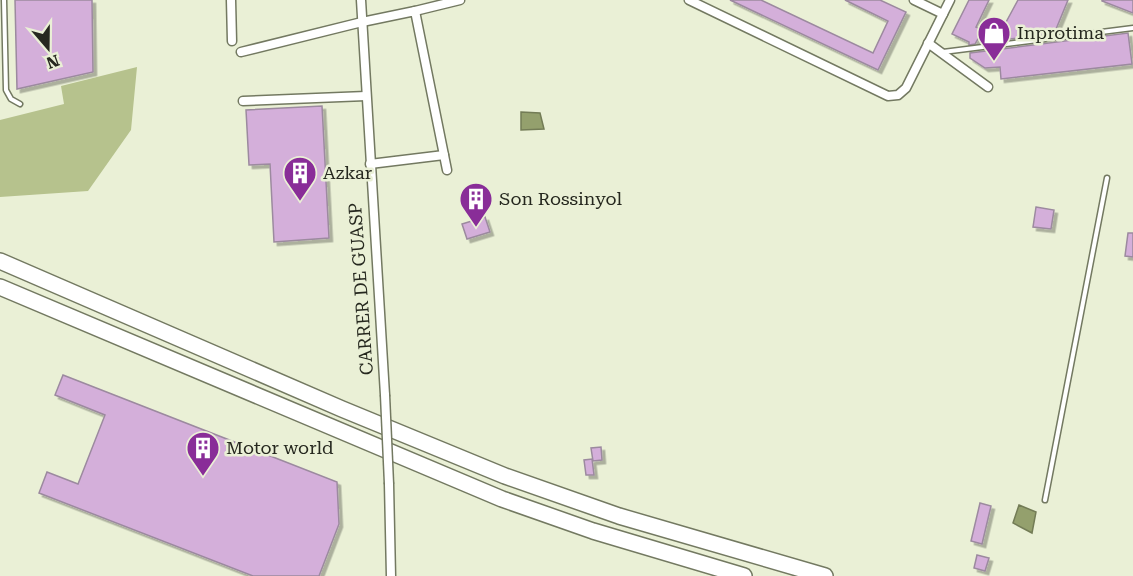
<svg xmlns="http://www.w3.org/2000/svg" width="1133" height="576" viewBox="0 0 1133 576" font-family="'Roboto Serif',serif">
<defs>
<filter id="shadow"><feDropShadow dx="3.5" dy="3.5" stdDeviation="0" flood-color="#0004"/></filter>
</defs>
<rect width="100%" height="100%" fill="#eaf0d6"/>
<!-- forest -->
<polygon fill="#b6c28d" points="137,67 131,130 88,191 0,197 0,120 64,104 61,86"/>
<!-- water -->
<g fill="#94a06d" stroke="#737c56" stroke-width="1.5">
<polygon points="521,112 540,113 544,129 521,130"/>
<polygon points="1019,505 1036,512 1032,533 1013,523"/>
</g>
<!-- building -->
<g fill="#d4afda" stroke="#9c8a9f" stroke-width="1.5" filter="url(#shadow)">
<polygon points="15,0 92,0 93,72 17,89"/>
<polygon points="730,0 761,0 873,53 888,21 845,0 880,0 906,12 878,70"/>
<polygon points="969,0 989,0 976,27 983,30 975,44 969,45 969,42 952,34"/>
<polygon points="1018,0 1068,0 1054,34 1010,39 1005,24"/>
<polygon points="1133,0 1133,13 1102,1 1102,0"/>
<polygon points="1128,33 1132,64 1001,79 1000,67 985,68 970,58 970,53"/>
<polygon points="322,106 329,238 274,242 270,164 249,165 246,110"/>
<polygon points="1036,207 1054,210 1051,229 1033,227"/>
<polygon points="485,217 490,232 467,239 462,224"/>
<polygon points="1128,233 1133,233 1133,257 1125,256"/>
<polygon points="63,375 337,482 339,524 319,576 253,576 39,493 47,472 78,484 105,415 55,395"/>
<polygon points="601,447 602,460 593,461 591,448"/>
<polygon points="592,459 594,475 586,475 584,460"/>
<polygon points="980,503 991,506 982,544 971,541"/>
<polygon points="977,555 989,558 985,571 974,568"/>
</g>
<g fill="none" stroke-linecap="round" stroke-linejoin="round">
<!-- lane casing -->
<g stroke="#737961" stroke-width="7">
<g id="lane">
<polyline points="4,0 6,90 11,99 20,104"/>
<polyline points="943,52 1133,28"/>
<polyline points="1045,500 1107,178"/>
</g>
</g>
<!-- street casing -->
<g stroke="#737961" stroke-width="11">
<g id="street">
<polyline points="231,0 232,41"/>
<polyline points="361,0 385,395"/>
<polyline points="689,0 888,96 898,95 906,88 950,0"/>
<polyline points="914,0 943,14"/>
<polyline points="415,11 460,0"/>
<polyline points="928,43 988,87"/>
<polyline points="241,52 362,22 415,11 447,170"/>
<polyline points="243,101 366,96"/>
<polyline points="370,164 444,155"/>
<polyline points="389,484 391,576"/>
</g>
</g>
<!-- highway casing -->
<g stroke="#737961" stroke-width="18">
<g id="highway">
<polyline points="0,261 342,409 505,476 619,516 825,576"/>
<polyline points="0,287 502,499 593,531 744,576"/>
</g>
</g>
<!-- lane -->
<use href="#lane" stroke="#fff" stroke-width="4"/>
<!-- street -->
<use href="#street" stroke="#fff" stroke-width="8"/>
<!-- highway -->
<use href="#highway" stroke="#fff" stroke-width="15"/>
<!-- street-bridge casing -->
<g stroke="#737961" stroke-width="11" stroke-linecap="butt">
<polyline id="street-bridge" points="385,395 389,484"/>
</g>
<!-- street-bridge -->
<use href="#street-bridge" stroke="#fff" stroke-width="8"/>
</g>
<!-- icons -->
<defs>
<g id="shop-pin" transform="scale(1.725)"><path d="M0 17L-7.5 6A9.5 9.5 0 1 1 7.5 6Z" fill="#892d98" stroke="#eaf0d6"/><path d="M-5-2.5h2.3a2.7 3.5 0 0 1 5.4 0H5L5.5 6h-11ZM-1.5-2.5h3a1.5 2.3 0 0 0-3 0Z" fill="#fff"/></g>
<g id="building-pin" transform="scale(1.725)"><path d="M0 17L-7.5 6A9.5 9.5 0 1 1 7.5 6Z" fill="#892d98" stroke="#eaf0d6"/><path d="M-4-6H4V6H1V3H-1V6H-4ZM-2.5-4.3h1.7v1.8h-1.7ZM.8-4.3h1.7v1.8H.8ZM-2.5-1h1.7V.8h-1.7ZM.8-1h1.7V.8H.8Z" fill="#fff"/></g>
</defs>
<g fill-rule="evenodd">
<use href="#shop-pin" x="994" y="33"/>
<use href="#building-pin" x="300" y="173"/>
<use href="#building-pin" x="476" y="199"/>
<use href="#building-pin" x="203" y="448"/>
</g>
<g text-anchor="middle" stroke-width="5" stroke-linejoin="round" paint-order="stroke">
<!-- poi labels -->
<g font-size="18" fill="#26281f" stroke="#eaf0d6" text-anchor="start">
<text x="1017" y="39">Inprotima</text>
<text x="323" y="179">Azkar</text>
<text x="499" y="205">Son Rossinyol</text>
<text x="226" y="454">Motor world</text>
</g>
<!-- street labels -->
<g font-size="18" fill="#26281f" stroke="#eaf0d6">
<text transform="translate(361 289) rotate(-94)" y="6">CARRER DE GUASP</text>
</g>
</g>
<!-- north arrow -->
<g transform="translate(48 48) rotate(160)" stroke="#eaf0d6" stroke-width="4.5" paint-order="stroke">
<path d="M0-4.5L10 22L0 15L-10 22Z" fill="#26281f"/>
<text y="-9" font-size="16" font-weight="bold" text-anchor="middle" fill="#26281f">N</text>
</g>
</svg>
